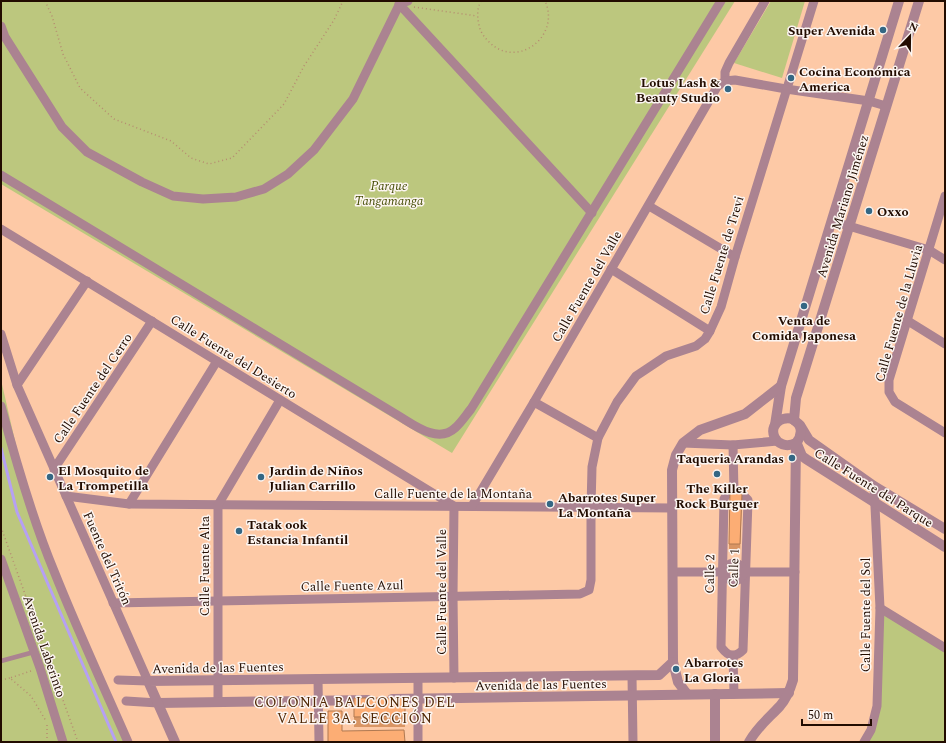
<svg xmlns="http://www.w3.org/2000/svg" width="946" height="743" viewBox="0 0 946 743" font-family="Spectral,serif">
<rect width="100%" height="100%" fill="#fdc9a6"/>
<!-- green -->
<g fill="#bcc77e">
<polygon points="1,1 735,1 452,453 1,184"/>
<polygon points="771,1 805,1 782,78 734,63"/>
<path d="M 1,380 C 12,426 21,473 37,518 C 65,594 99,668 132,742 L 1,742 Z"/>
<polygon points="880,608 945,648 945,742 864,742 877,706"/>
</g>
<g fill="none" stroke-linecap="round" stroke-linejoin="round">
<!-- stream -->
<polyline stroke="#b6a0f3" stroke-width="3" points="1,448 17,512 116,742"/>
<!-- path -->
<g stroke="#b68c70" stroke-width="1.5" stroke-dasharray="1 3" stroke-linecap="butt">
<polyline points="45,1 52,16 63,54 80,88 114,119 171,141 191,158 209,164 232,158 284,104 304,66 334,20 343,1"/>
<path d="M 481,1 C 477,8 477,17 479,25 C 480,32 485,38 490,43 C 518,69 561,36 545,1"/>
<polyline points="414,7 477,16"/>
<polyline points="1,527 78,742"/>
<polyline points="31,671 10,678 31,696 46,721"/>
<polyline points="1,680 10,678"/>
<polyline points="47,742 47,724"/>
</g>
<!-- service -->
<polyline stroke="#ab8391" stroke-width="4.5" points="1,661 34,652"/>
<!-- minor -->
<g stroke="#ab8391" stroke-width="9">
<polyline points="408,1 399,4 592,213"/>
<polyline points="1,26 5,37 62,127 87,152 142,182 173,196 203,199 236,197 264,189 288,174 314,150 353,99 401,1"/>
<polyline points="725,81 725,72 729,63 765,1"/>
<path d="M 1,175 L 399,416 C 414,425 438,444 455,428 C 461,423 466,415 471,409 L 721,1"/>
<polyline points="945,196 889,380 889,392 895,402 945,433"/>
<polyline points="649,206 735,257"/>
<polyline points="832,221 929,250 945,260"/>
<polyline points="1,229 454,506 453,596 454,678"/>
<polyline points="611,269 710,331"/>
<polyline points="908,321 945,344"/>
<polyline points="1,334 17,385 148,681 118,680"/>
<polyline points="17,385 87,281"/>
<polyline points="534,402 598,438"/>
<path d="M 1,406 C 16,462 32,518 54,571 C 77,629 103,685 128,742"/>
<polyline points="683,443 733,445 777,441"/>
<polyline points="733,445 734,492"/>
<polyline points="54,469 152,321"/>
<path d="M 734,492 L 741,493 L 748,500 L 743,650 C 734,659 728,656 721,647 L 724,499 C 726,494 729,493 734,492 Z"/>
<polyline points="66,496 129,504 673,508"/>
<polyline points="129,504 217,361"/>
<polyline points="472,506 534,402 717,87 725,81 735,80 786,89 869,101 886,106"/>
<polyline points="1,559 40,668 63,742"/>
<circle cx="734" cy="572" r="9"/>
<polyline points="673,572 725,572"/>
<polyline points="743,572 795,572"/>
<polyline points="113,603 580,594 589,590 591,580 591,508 592,467 598,438 617,402 636,376 666,356 696,346 705,339 710,331 721,307 735,257 814,1"/>
<polyline points="880,608 945,648"/>
<polyline points="733,655 734,694"/>
<polyline points="632,676 633,742"/>
<polyline points="418,678 418,742"/>
<polyline points="318,679 319,742"/>
<polyline points="126,701 158,703"/>
<polyline points="218,702 218,505 280,400"/>
<polyline points="864,742 871,730 877,706 880,608 874,486"/>
</g>
<!-- tertiary -->
<g stroke="#ab8391" stroke-width="10">
<polyline points="794,420 796,398 919,1"/>
<polyline points="775,425 781,386 899,1"/>
<polyline points="800,425 809,440 874,486 945,529"/>
<polyline points="797,444 802,456 806,459 945,547"/>
<polyline points="687,694 678,682 673,662 672,470 676,455 683,443 700,430 745,414 781,386"/>
<polyline points="715,694 715,742"/>
<polyline points="392,699 789,693"/>
<polyline points="158,703 368,700"/>
<polyline points="175,742 148,681 659,675 673,662"/>
<path d="M 749,742 C 757,727 769,718 780,706 C 787,698 790,690 793,680 L 796,443 C 802,436 803,426 795,421 C 792,418 787,418 783,419 C 764,425 775,453 796,443"/>
</g>
</g>
<!-- wall -->
<g fill="#d99564">
<polygon points="742,502 740,553 729,553 729,544"/>
<rect x="354" y="698" width="51" height="29"/>
</g>
<!-- building -->
<g fill="#fcad74" stroke="#b07951">
<polygon points="730,491 739,491 742,493 740,544 729,544"/>
<polygon points="354,698 405,698 405,716 354,717"/>
<polygon points="328,711 342,711 342,731 404,730 405,742 328,742"/>
</g>
<!-- markers -->
<g fill="#346784" stroke="#fcf5f1" stroke-width="1.5">
<circle cx="883" cy="30" r="4"/>
<circle cx="791" cy="78" r="4"/>
<circle cx="728" cy="89" r="4"/>
<circle cx="869" cy="211" r="4"/>
<circle cx="804" cy="306" r="4"/>
<circle cx="792" cy="458" r="4"/>
<circle cx="717" cy="474" r="4"/>
<circle cx="50" cy="477" r="4"/>
<circle cx="261" cy="477" r="4"/>
<circle cx="550" cy="504" r="4"/>
<circle cx="239" cy="531" r="4"/>
<circle cx="676" cy="669" r="4"/>
</g>
<g text-anchor="middle" stroke-width="3" stroke-linejoin="round" paint-order="stroke">
<!-- poi labels -->
<g font-size="13" font-weight="bold" fill="#220c00" stroke="#fcf5f1" text-anchor="start">
<text x="875" y="35" text-anchor="end">Super Avenida</text>
<text x="799" y="76">Cocina Económica<tspan x="799" dy="15">America</tspan></text>
<text x="720" y="87" text-anchor="end">Lotus Lash &amp;<tspan x="720" dy="15">Beauty Studio</tspan></text>
<text x="877" y="216">Oxxo</text>
<text x="804" y="325" text-anchor="middle">Venta de<tspan x="804" dy="15">Comida Japonesa</tspan></text>
<text x="784" y="463" text-anchor="end">Taqueria Arandas</text>
<text x="58" y="475">El Mosquito de<tspan x="58" dy="15">La Trompetilla</tspan></text>
<text x="269" y="475">Jardin de Niños<tspan x="269" dy="15">Julian Carrillo</tspan></text>
<text x="717" y="493" text-anchor="middle">The Killer<tspan x="717" dy="15">Rock Burguer</tspan></text>
<text x="558" y="502">Abarrotes Super<tspan x="558" dy="15">La Montaña</tspan></text>
<text x="247" y="529">Tatak ook<tspan x="247" dy="15">Estancia Infantil</tspan></text>
<text x="684" y="667">Abarrotes<tspan x="684" dy="15">La Gloria</tspan></text>
</g>
<!-- park labels -->
<g font-size="13" font-style="italic" fill="#4a510b" stroke="#fcf5f1">
<text x="389" y="190">Parque<tspan x="389" dy="15">Tangamanga</tspan></text>
</g>
<!-- street labels -->
<g font-size="13" fill="#220c00" stroke="#fcf5f1">
<text transform="translate(842 206) rotate(-73)" y="5">Avenida Mariano Jiménez</text>
<text transform="translate(721 255) rotate(-73)" y="5">Calle Fuente de Trevi</text>
<text transform="translate(586 286) rotate(-60)" y="5">Calle Fuente del Valle</text>
<text transform="translate(898 313) rotate(-74)" y="5">Calle Fuente de la Lluvia</text>
<text transform="translate(234 356) rotate(32)" y="5">Calle Fuente del Desierto</text>
<text transform="translate(92 388) rotate(-56)" y="5">Calle Fuente del Cerro</text>
<text transform="translate(874 487) rotate(32)" y="5">Calle Fuente del Parque</text>
<text x="453" y="498">Calle Fuente de la Montaña</text>
<text transform="translate(108 558) rotate(66)" y="5">Fuente del Tritón</text>
<text transform="translate(204 566) rotate(-90)" y="5">Calle Fuente Alta</text>
<text transform="translate(733 568) rotate(-88)" y="5">Calle 1</text>
<text transform="translate(709 574) rotate(-89)" y="5">Calle 2</text>
<text transform="translate(352 585) rotate(-1)" y="5">Calle Fuente Azul</text>
<text transform="translate(441 592) rotate(-90)" y="5">Calle Fuente del Valle</text>
<text transform="translate(865 615) rotate(-90)" y="5">Calle Fuente del Sol</text>
<text transform="translate(45 646) rotate(71)" y="5">Avenida Laberinto</text>
<text transform="translate(218 667) rotate(-1)" y="5">Avenida de las Fuentes</text>
<text transform="translate(541 684) rotate(-1)" y="5">Avenida de las Fuentes</text>
</g>
<!-- neighbourhood labels -->
<g font-size="14" letter-spacing="1" fill="#512805" stroke="#fcf5f1">
<text x="355" y="707">COLONIA BALCONES DEL<tspan x="355" dy="16">VALLE 3A. SECCIÓN</tspan></text>
</g>
</g>
<!-- border -->
<rect width="946" height="743" fill="none" stroke="#220c00" stroke-width="4"/>
<!-- north arrow -->
<g transform="translate(910 36) rotate(22)" stroke="#fcf5f1" stroke-width="3" paint-order="stroke">
<path d="M0-3L7 15L0 10L-7 15Z" fill="#220c00"/>
<text y="-6" font-size="11" font-weight="bold" text-anchor="middle" fill="#220c00">N</text>
</g>
<!-- scale -->
<path d="M802 719v6h69v-6" fill="none" stroke="#220c00" stroke-width="2"/>
<text x="808" y="719" font-size="12" fill="#220c00" stroke="#fcf5f1" stroke-width="3" paint-order="stroke">50 m</text>
</svg>
